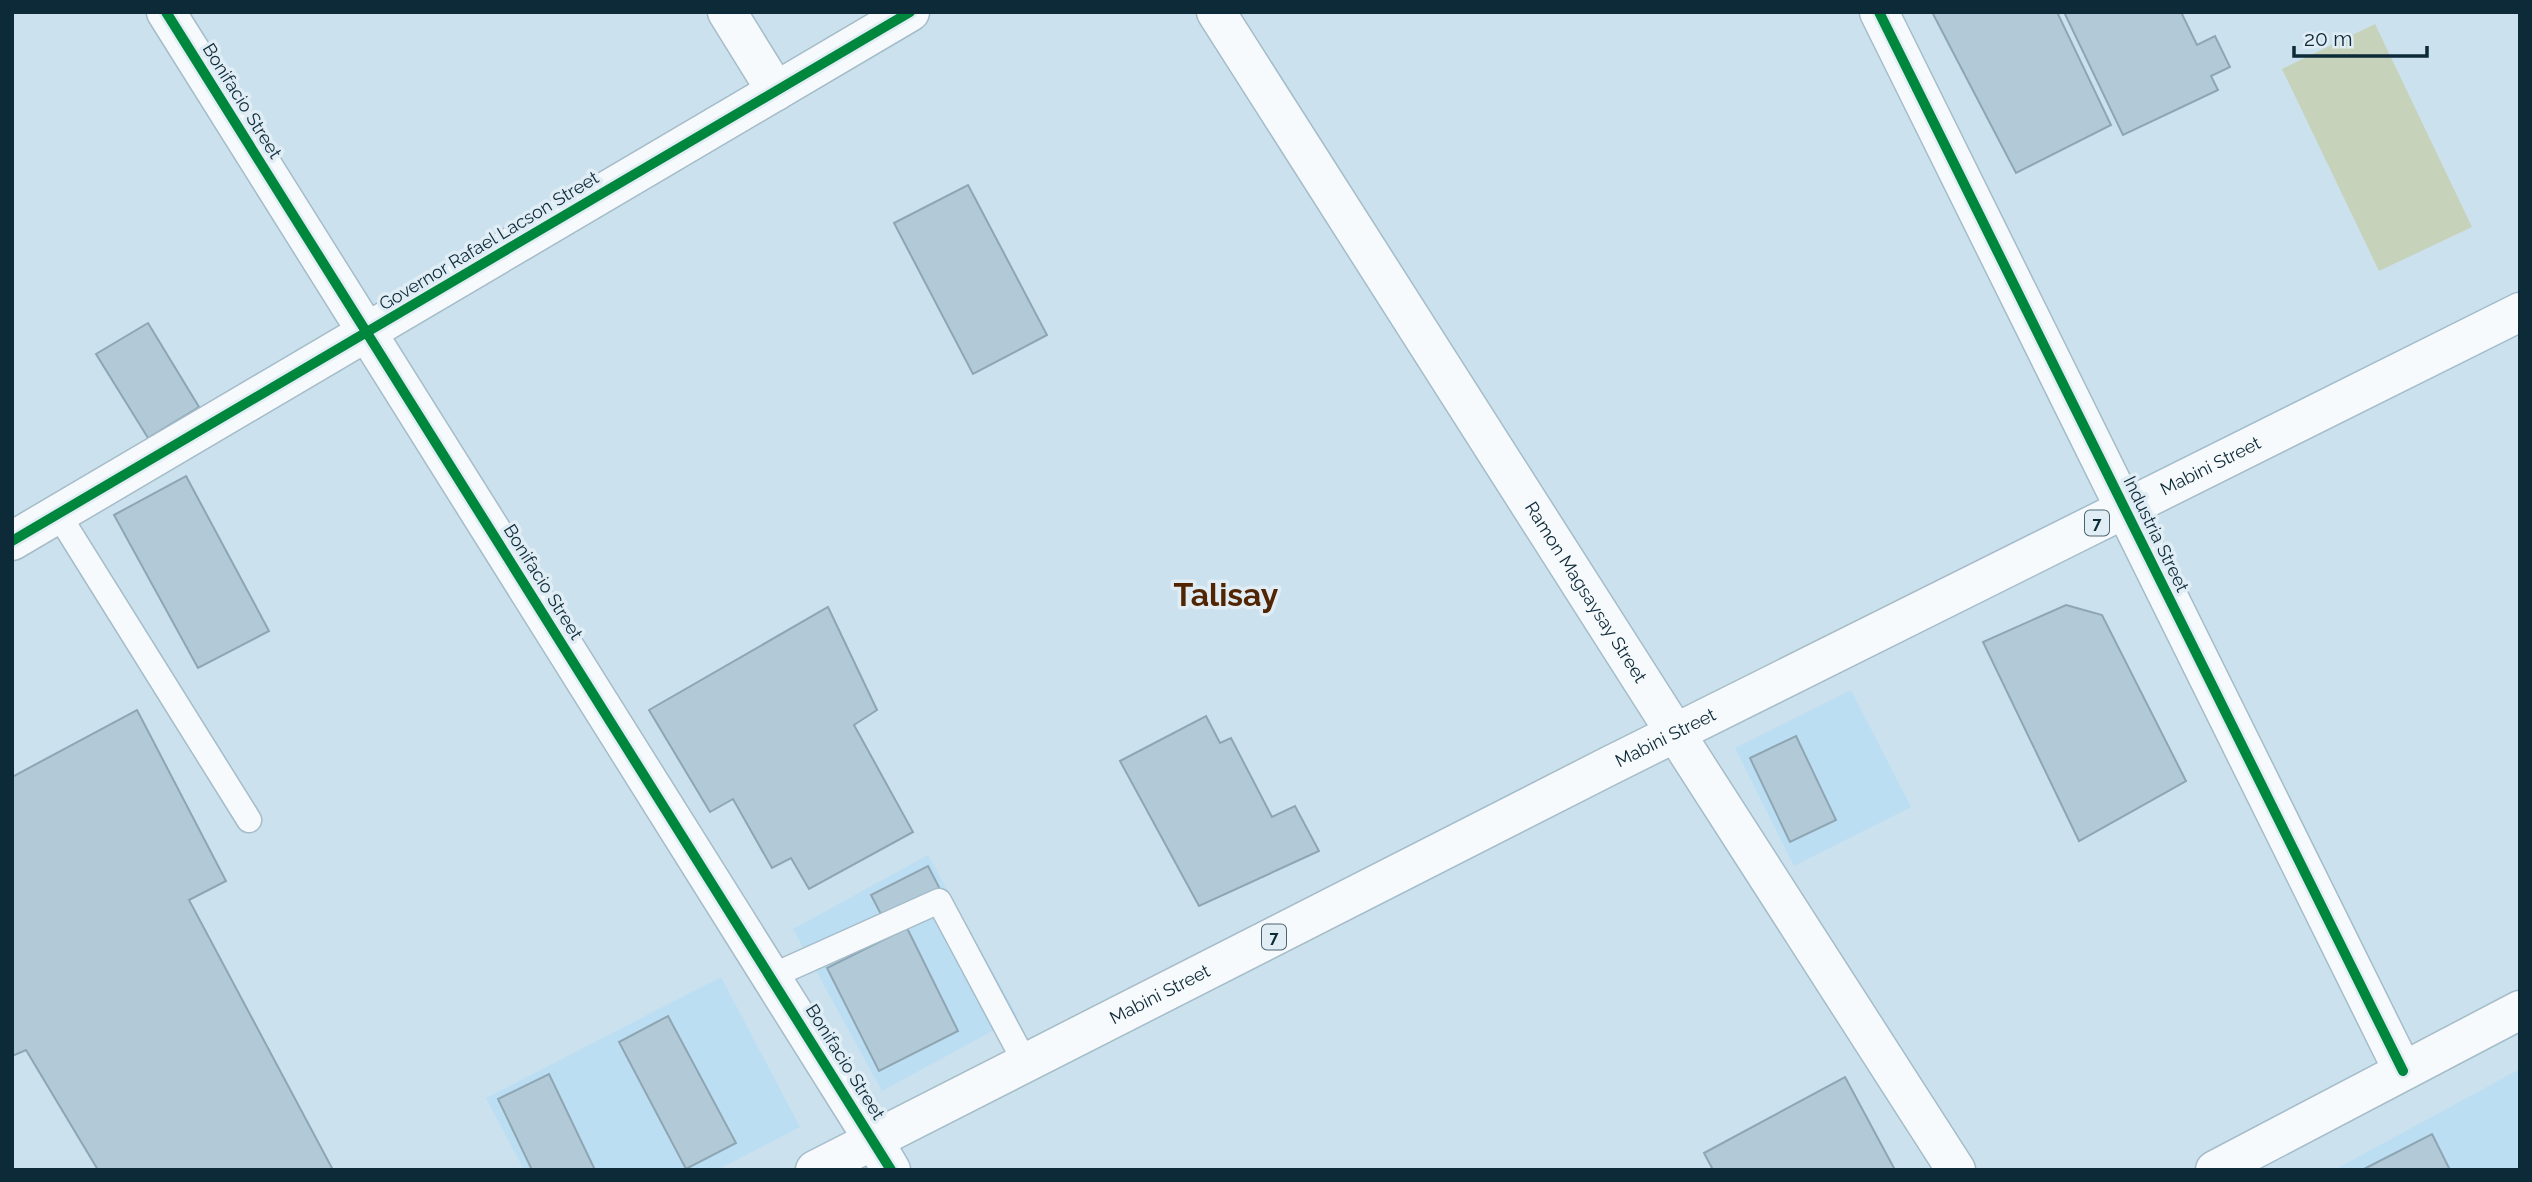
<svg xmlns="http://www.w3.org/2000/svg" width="2532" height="1182" viewBox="0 0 2532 1182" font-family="Raleway,sans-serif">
<rect width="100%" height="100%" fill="#cbe1ee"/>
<!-- built -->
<g fill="#bcdef2">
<polygon points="1851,690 1911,807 1794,866 1735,748"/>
<polygon points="928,855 1018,1017 882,1091 793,929"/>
<polygon points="721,977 800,1127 717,1170 524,1170 486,1098"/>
<polygon points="2520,1069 2520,1170 2334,1170"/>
</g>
<!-- green -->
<polygon fill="#c6d3ba" points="2375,24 2472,227 2379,271 2282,69"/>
<!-- building -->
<g fill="#b2cad7" stroke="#8ea6b3" stroke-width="2">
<polygon points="1932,12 2057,12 2111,125 2016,173"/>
<polygon points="2064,12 2181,12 2197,45 2215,36 2230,67 2211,76 2218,90 2123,135"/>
<polygon points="968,185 1047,335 973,374 894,223"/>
<polygon points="148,323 199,407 148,438 96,354"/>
<polygon points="186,476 269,631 198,668 114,515"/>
<polygon points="2066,605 2102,615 2186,781 2079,841 1983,642"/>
<polygon points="828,607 877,710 854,725 913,832 809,889 791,858 772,868 733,799 710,812 649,710"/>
<polygon points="137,710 226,881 189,900 333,1170 98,1170 26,1050 12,1056 12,777"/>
<polygon points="1206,716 1220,743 1231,738 1272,817 1295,806 1319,851 1199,906 1120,761"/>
<polygon points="1796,736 1836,820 1790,842 1750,758"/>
<polygon points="928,866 942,893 885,922 871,895"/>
<polygon points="907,928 958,1031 879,1071 827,968"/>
<polygon points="668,1016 736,1143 686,1169 619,1042"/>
<polygon points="549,1074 595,1170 532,1170 498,1099"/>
<polygon points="1845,1077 1895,1170 1713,1170 1704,1153"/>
<polygon points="2432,1134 2450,1170 2362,1170"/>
</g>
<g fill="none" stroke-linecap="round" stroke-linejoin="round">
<!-- lane casing -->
<g stroke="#a5bcc9" stroke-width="27">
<g id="lane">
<polyline points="58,514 249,820"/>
<polyline points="770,977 939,901 1026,1064"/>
</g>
</g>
<!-- street casing -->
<g stroke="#a5bcc9" stroke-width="41">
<g id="street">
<polyline points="166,12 874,1141"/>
<polyline points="727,12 776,91"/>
<polyline points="1879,12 2403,1071"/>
<polyline points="12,541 910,12"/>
<polyline points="1676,734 1956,1170"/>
<polyline points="2215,1170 2520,1010"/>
</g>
</g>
<!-- secondary casing -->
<g stroke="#a5bcc9" stroke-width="41">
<g id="secondary">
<path id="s1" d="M 1216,12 L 1676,734"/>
<polyline points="874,1141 891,1170"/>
</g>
</g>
<!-- primary casing -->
<g stroke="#a5bcc9" stroke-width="41">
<g id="primary">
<path id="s2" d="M 815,1170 L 1609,766 L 2520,312"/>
</g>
</g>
<!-- lane -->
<use href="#lane" stroke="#f7fafc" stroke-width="24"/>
<!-- street -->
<use href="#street" stroke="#f7fafc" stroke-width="38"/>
<!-- secondary -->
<use href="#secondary" stroke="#f7fafc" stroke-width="38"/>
<!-- primary -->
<use href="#primary" stroke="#f7fafc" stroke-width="38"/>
<!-- cycleway casing -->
<g stroke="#e0edf5" stroke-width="15">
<g id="cycleway">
<polyline points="166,12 891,1170"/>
<polyline points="1879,12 2403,1071"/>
<polyline points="12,541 910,12"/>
</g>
</g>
<!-- cycleway -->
<use href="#cycleway" stroke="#00873e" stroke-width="10"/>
</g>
<g text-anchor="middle" stroke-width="7" stroke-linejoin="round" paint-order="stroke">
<!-- shield labels -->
<g fill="#e0edf5" stroke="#4c6471" stroke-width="2">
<rect x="2085" y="510.5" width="24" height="25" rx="5"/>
<rect x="1262" y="924.5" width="24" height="25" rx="5"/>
</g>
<g font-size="16" font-weight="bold" fill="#0d2a38">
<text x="2097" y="529">7</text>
<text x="1274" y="943">7</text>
</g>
<!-- street labels -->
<g font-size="18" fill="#0d2a38" stroke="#e0edf5">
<text transform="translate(242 101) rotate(58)" y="6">Bonifacio Street</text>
<text transform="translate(489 241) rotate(-31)" y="6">Governor Rafael Lacson Street</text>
<text dy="6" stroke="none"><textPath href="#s2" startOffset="1563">Mabini Street</textPath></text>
<text transform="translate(2156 534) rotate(64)" y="6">Industria Street</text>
<text transform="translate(543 582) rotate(58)" y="6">Bonifacio Street</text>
<text dy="6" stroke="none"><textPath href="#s1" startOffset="688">Ramon Magsaysay Street</textPath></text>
<text dy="6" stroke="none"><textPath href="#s2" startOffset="954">Mabini Street</textPath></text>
<text dy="6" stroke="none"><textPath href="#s2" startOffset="387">Mabini Street</textPath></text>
<text transform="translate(845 1062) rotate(58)" y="6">Bonifacio Street</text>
</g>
<!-- town labels -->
<g font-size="32" font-weight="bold" fill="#512501" stroke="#e0edf5">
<text x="1226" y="606">Talisay</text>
</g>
</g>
<!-- border -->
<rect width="2532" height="1182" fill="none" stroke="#0d2a38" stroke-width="28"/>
<!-- scale -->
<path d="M2294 46v10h133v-10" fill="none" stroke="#0d2a38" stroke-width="3.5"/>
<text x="2304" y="46" font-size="21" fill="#0d2a38" stroke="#e0edf5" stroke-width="5" paint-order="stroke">20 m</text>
</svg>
